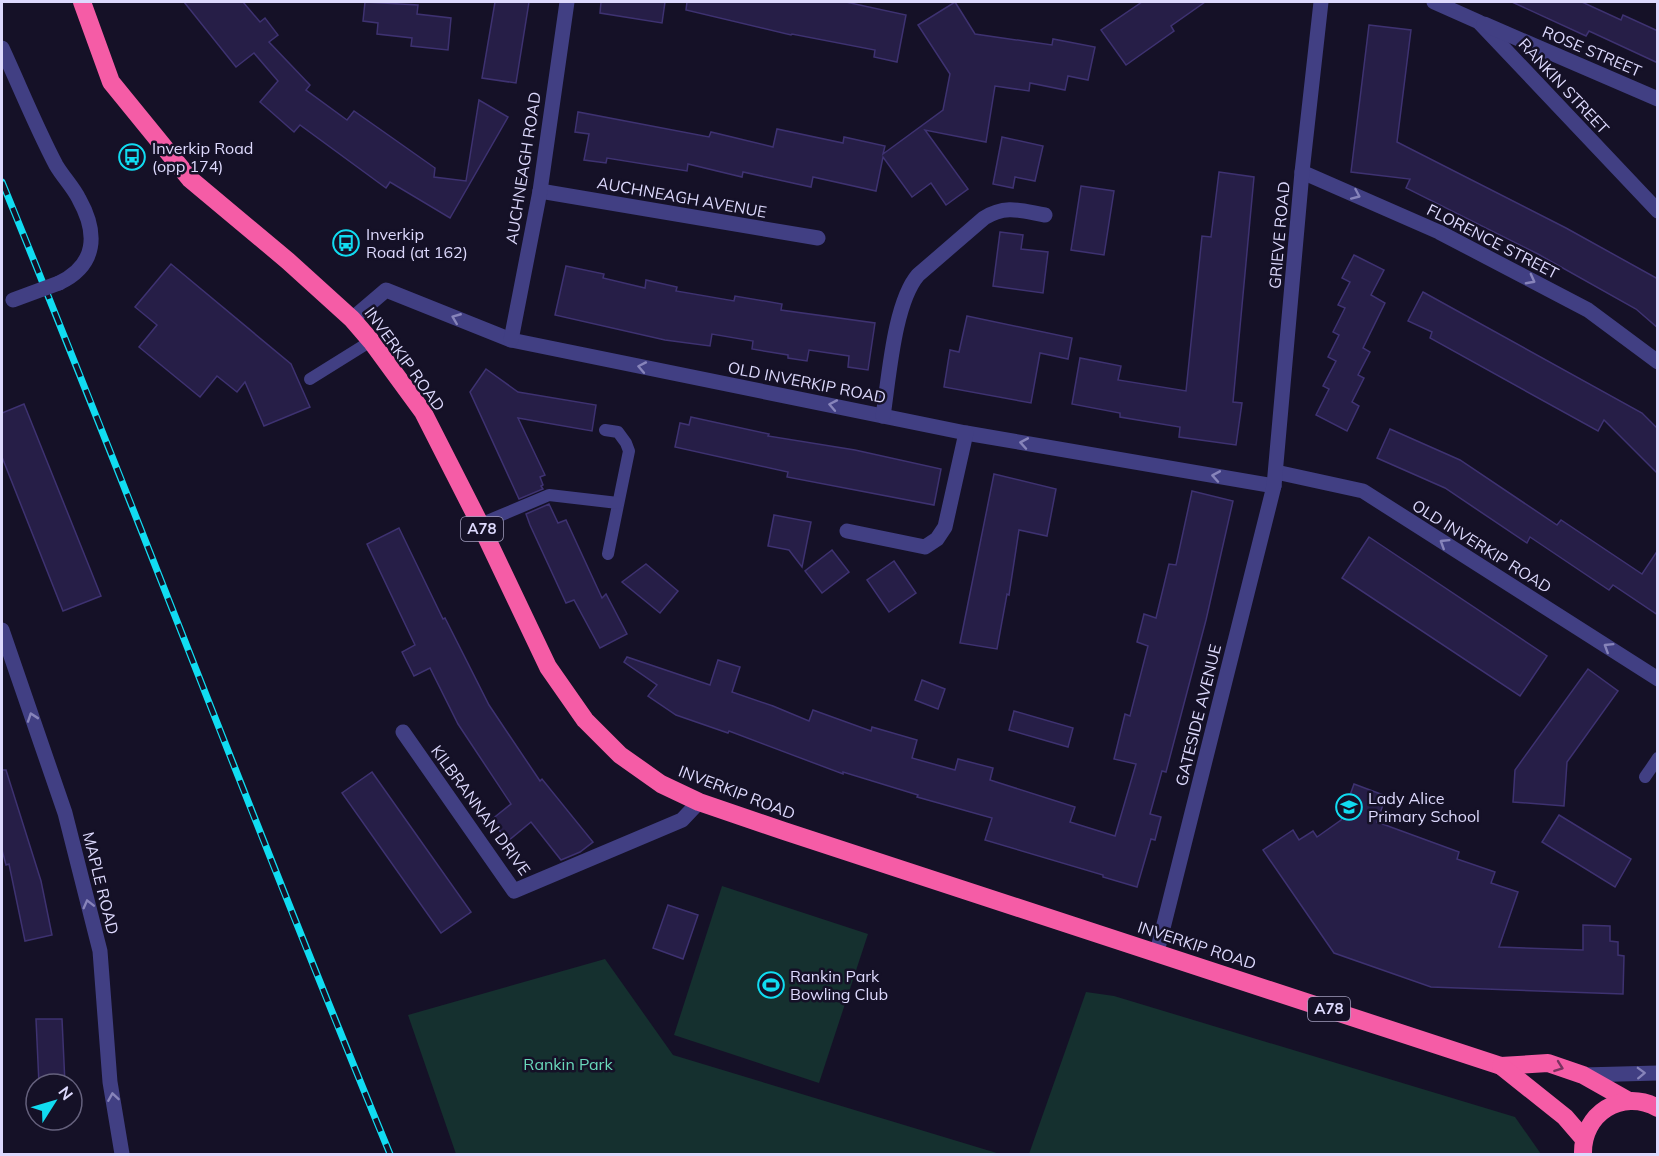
<svg xmlns="http://www.w3.org/2000/svg" width="1659" height="1156" viewBox="0 0 1659 1156" font-family="Mulish,sans-serif">
<rect width="100%" height="100%" fill="#151127"/>
<!-- green -->
<g fill="#15302f">
<polygon points="722,886 868,934 819,1083 674,1035"/>
<polygon points="605,959 673,1055 1000,1154 456,1154 408,1015"/>
<polygon points="1086,992 1114,996 1515,1117 1541,1154 1029,1154"/>
</g>
<!-- building -->
<g fill="#261e47" stroke="#3e3271" stroke-width="1.5">
<polygon points="184,2 243,2 260,22 265,18 278,35 269,42 310,85 306,90 347,120 354,111 435,168 434,177 466,181 479,100 508,117 450,218 390,182 386,188 300,125 294,132 260,102 278,81 254,53 236,67"/>
<polygon points="365,2 418,5 417,14 451,18 448,50 411,46 412,38 377,34 378,23 363,21"/>
<polygon points="495,2 529,2 516,83 482,78"/>
<polygon points="601,2 665,2 662,23 600,13"/>
<polygon points="687,2 846,2 906,15 897,62 874,57 875,50 792,34 791,35 686,10"/>
<polygon points="955,2 975,34 1052,45 1053,39 1095,47 1088,80 1068,76 1065,90 1030,83 1029,91 995,86 986,142 925,130 968,189 946,205 931,183 912,197 883,157 876,191 813,177 811,187 743,172 742,177 688,164 687,171 607,158 606,163 584,160 589,134 575,132 578,112 709,137 711,132 773,147 777,129 843,143 844,137 885,146 883,154 943,110 950,74 918,25"/>
<polygon points="1142,2 1205,2 1171,26 1174,31 1126,65 1101,30"/>
<polygon points="1512,2 1582,2 1621,20 1623,15 1658,31 1658,63 1589,31 1586,36"/>
<polygon points="1369,25 1411,30 1397,142 1566,228 1658,279 1658,328 1636,309 1538,254 1406,188 1410,179 1351,172"/>
<polygon points="1002,137 1043,146 1035,181 1015,177 1013,188 993,184"/>
<polygon points="1219,172 1254,177 1233,402 1242,403 1236,445 1179,437 1180,427 1120,417 1120,413 1072,404 1080,358 1121,366 1118,380 1186,391 1202,236 1211,237"/>
<polygon points="1081,186 1114,191 1104,255 1071,250"/>
<polygon points="1000,232 1023,235 1021,249 1048,252 1043,293 993,286"/>
<polygon points="1354,255 1384,270 1371,295 1385,303 1363,348 1370,352 1358,375 1364,378 1352,402 1359,406 1347,431 1316,415 1329,389 1323,386 1336,361 1328,357 1339,335 1333,332 1345,308 1338,305 1350,282 1342,278"/>
<polygon points="171,264 291,364 310,407 264,426 245,382 237,392 217,376 200,397 139,347 157,325 135,307"/>
<polygon points="566,266 604,274 603,278 645,288 646,280 677,287 676,291 734,301 735,296 782,304 781,310 875,323 868,370 848,367 849,356 809,350 807,361 788,358 788,355 752,349 753,341 712,334 710,346 665,340 555,315"/>
<polygon points="1423,292 1642,413 1658,429 1658,474 1604,420 1598,431 1430,338 1432,332 1408,321"/>
<polygon points="967,316 1072,338 1068,359 1040,353 1031,403 944,387 950,350 959,352"/>
<polygon points="486,369 518,392 596,405 592,431 518,418 545,475 540,477 543,485 541,486 543,489 519,499 470,392"/>
<polygon points="24,404 101,596 63,611 2,457 2,413"/>
<polygon points="691,417 769,434 768,436 855,450 941,469 934,505 787,477 788,472 675,447 680,423 689,425"/>
<polygon points="1390,429 1460,460 1557,525 1561,520 1642,574 1658,550 1658,615 1613,585 1609,590 1530,537 1527,543 1445,488 1377,458"/>
<polygon points="994,474 1056,489 1047,536 1019,530 1009,595 1007,594 997,649 960,643"/>
<polygon points="1192,491 1233,501 1206,620 1166,772 1162,771 1150,814 1161,817 1155,840 1151,839 1137,887 1103,877 1103,875 985,840 992,818 917,797 918,795 843,772 843,774 729,731 728,733 676,715 648,696 657,685 624,662 627,657 710,685 718,660 740,667 732,692 773,706 809,721 813,710 871,731 872,727 917,740 912,758 955,770 958,759 993,768 990,780 1075,807 1070,822 1115,836 1136,764 1114,759 1125,714 1130,716 1148,646 1137,642 1144,614 1156,618 1169,564 1176,565"/>
<polygon points="549,504 558,523 566,520 602,598 606,594 627,634 600,648 574,600 566,603 530,525 526,514"/>
<polygon points="774,515 811,522 802,567 789,550 768,546"/>
<polygon points="399,528 443,619 445,618 489,705 540,781 542,779 593,842 580,852 561,860 531,822 508,841 491,820 511,804 458,724 430,668 414,676 402,652 415,645 367,544"/>
<polygon points="1369,537 1547,656 1520,696 1342,578"/>
<polygon points="832,550 849,572 822,593 805,571"/>
<polygon points="894,561 916,593 889,612 867,580"/>
<polygon points="646,564 678,591 660,613 622,582"/>
<polygon points="1588,669 1618,691 1567,762 1564,806 1513,802 1515,770"/>
<polygon points="922,680 945,689 938,709 915,700"/>
<polygon points="1014,711 1073,728 1068,747 1009,730"/>
<polygon points="2,770 6,770 41,881 52,935 25,941 9,864 6,865 2,850"/>
<polygon points="372,772 471,912 441,933 342,793"/>
<polygon points="1354,784 1386,796 1377,822 1459,852 1457,859 1495,872 1491,883 1518,892 1499,947 1583,950 1583,925 1610,926 1610,941 1618,942 1618,955 1624,956 1623,994 1431,987 1334,953 1263,850 1293,830 1299,840 1313,831 1317,837 1341,820"/>
<polygon points="1559,815 1631,859 1615,887 1542,842"/>
<polygon points="668,905 698,915 683,959 653,948"/>
<polygon points="36,1019 62,1019 65,1084 39,1084"/>
</g>
<g fill="none" stroke-linecap="round" stroke-linejoin="round">
<!-- lane -->
<g stroke="#413f83" stroke-width="12">
<polyline points="310,379 371,341"/>
<polyline points="605,430 618,432 626,443 629,451 608,554"/>
<polyline points="480,524 549,495 618,503"/>
<polyline points="1645,777 1658,758"/>
</g>
<!-- street -->
<g stroke="#413f83" stroke-width="15">
<polyline points="1434,2 1479,22 1658,211"/>
<polyline points="1484,24 1658,99"/>
<path d="M 2,48 C 20,87 36,127 56,165 C 63,177 73,187 79,199 C 98,233 97,265 59,283"/>
<polyline points="1302,172 1439,232 1588,310 1658,362"/>
<polyline points="540,191 818,238"/>
<polyline points="352,319 386,290 511,340 966,433 1274,486"/>
<polyline points="511,340 540,191 567,2"/>
<path d="M 883,416 C 889,378 894,303 918,275 L 984,218 C 1006,204 1022,211 1045,215"/>
<polyline points="1276,472 1363,491 1658,679"/>
<polyline points="847,531 925,547 937,539 945,527 966,433"/>
<polyline points="2,630 65,813 100,951 110,1082 122,1154"/>
<polyline points="403,732 514,891 682,820 699,802"/>
<polyline points="1157,952 1274,486 1302,172 1321,2"/>
<polyline points="1583,1075 1658,1073"/>
</g>
<!-- highway -->
<g stroke="#f55ca6" stroke-width="18">
<polyline points="82,2 111,82 190,179 288,261 352,319 371,341 423,412 480,524 548,667 585,720 620,755 661,784 699,802 784,831 1501,1066 1548,1063 1583,1075 1629,1101"/>
<polyline points="1501,1066 1565,1117 1584,1139"/>
<path d="M 1583,1154 C 1582,1114 1621,1088 1658,1108"/>
</g>
<!-- rail casing -->
<g stroke="#11dcf1" stroke-width="7">
<path id="rail" d="M 2,182 C 134,505 257,832 390,1154"/>
</g>
<!-- rail -->
<use href="#rail" stroke="#151127" stroke-width="4.5" stroke-dasharray="14" stroke-linecap="butt"/>
<!-- street-bridge -->
<polyline stroke="#413f83" stroke-width="15" points="13,300 59,283"/>
</g>
<!-- one-way arrows -->
<defs><path id="oneway-chevron" d="M-2-3.5L2.5 0L-2 3.5" fill="none" stroke-width="1.6" stroke-linecap="round" stroke-linejoin="round" transform="scale(1.5)"/></defs>
<g stroke="#8784ba">
<use href="#oneway-chevron" transform="translate(1356 195) rotate(24)"/>
<use href="#oneway-chevron" transform="translate(1531 280) rotate(28)"/>
<use href="#oneway-chevron" transform="translate(456 318) rotate(-158)"/>
<use href="#oneway-chevron" transform="translate(642 367) rotate(-169)"/>
<use href="#oneway-chevron" transform="translate(833 405) rotate(-169)"/>
<use href="#oneway-chevron" transform="translate(1024 443) rotate(-170)"/>
<use href="#oneway-chevron" transform="translate(1216 476) rotate(-170)"/>
<use href="#oneway-chevron" transform="translate(1444 543) rotate(-148)"/>
<use href="#oneway-chevron" transform="translate(1608 647) rotate(-148)"/>
<use href="#oneway-chevron" transform="translate(32 717) rotate(-109)"/>
<use href="#oneway-chevron" transform="translate(88 904) rotate(-104)"/>
<use href="#oneway-chevron" transform="translate(1641 1073) rotate(-2)"/>
<use href="#oneway-chevron" transform="translate(113 1097) rotate(-99)"/>
</g>
<use stroke="#7a3360" href="#oneway-chevron" transform="translate(1559 1067) rotate(20)"/>
<!-- icons -->
<defs>
<g id="bus-ring" transform="scale(1.35)"><circle r="9.5" fill="#151127" stroke="#11dcf1" stroke-width="1.5"/><path d="M-5-6H5V4H4V6H2V4H-2V6H-4V4H-5ZM-3.5-4V0h7V-4ZM-3.5 1.2v1.5H-2V1.2ZM2 1.2v1.5H3.5V1.2Z" fill="#11dcf1"/></g>
<g id="school-ring" transform="scale(1.35)"><circle r="9.5" fill="#151127" stroke="#11dcf1" stroke-width="1.5"/><path d="M0-5L7-2L0 1L-7-2ZM-4 1L0 2.5L4 1V4Q0 6-4 4Z" fill="#11dcf1"/></g>
<g id="stadium-ring" transform="scale(1.35)"><circle r="9.5" fill="#151127" stroke="#11dcf1" stroke-width="1.5"/><path d="M0-5a6.5 5 0 1 0 0 10a6.5 5 0 1 0 0-10ZM-3.5-1.8h7v3.6h-7Z" fill="#11dcf1"/></g>
</defs>
<g fill-rule="evenodd">
<use href="#bus-ring" x="132" y="157"/>
<use href="#bus-ring" x="346" y="243"/>
<use href="#school-ring" x="1349" y="807"/>
<use href="#stadium-ring" x="771" y="985"/>
</g>
<g text-anchor="middle" stroke-width="5" stroke-linejoin="round" paint-order="stroke">
<!-- shield labels -->
<g fill="#151127" stroke="#a19dbd" stroke-width="1.5">
<rect x="461" y="517" width="42" height="24" rx="4.5"/>
<rect x="1308" y="997" width="42" height="24" rx="4.5"/>
</g>
<g font-size="15" font-weight="bold" fill="#ddd9fd">
<text x="482" y="534">A78</text>
<text x="1329" y="1014">A78</text>
</g>
<!-- street labels -->
<g font-size="16" fill="#ddd9fd" stroke="#151127">
<text transform="translate(1592 51) rotate(23)" y="6">ROSE STREET</text>
<text transform="translate(1564 86) rotate(47)" y="6">RANKIN STREET</text>
<text transform="translate(523 168) rotate(-81)" y="6">AUCHNEAGH ROAD</text>
<text transform="translate(682 197) rotate(10)" y="6">AUCHNEAGH AVENUE</text>
<text transform="translate(1279 235) rotate(-85)" y="6">GRIEVE ROAD</text>
<text transform="translate(1493 241) rotate(27)" y="6">FLORENCE STREET</text>
<text transform="translate(405 359) rotate(54)" y="6">INVERKIP ROAD</text>
<text transform="translate(807 382) rotate(11)" y="6">OLD INVERKIP ROAD</text>
<text transform="translate(1482 546) rotate(32)" y="6">OLD INVERKIP ROAD</text>
<text transform="translate(1198 715) rotate(-76)" y="6">GATESIDE AVENUE</text>
<text transform="translate(737 792) rotate(21)" y="6">INVERKIP ROAD</text>
<text transform="translate(481 810) rotate(54)" y="6">KILBRANNAN DRIVE</text>
<text transform="translate(101 883) rotate(76)" y="6">MAPLE ROAD</text>
<text transform="translate(1197 945) rotate(18)" y="6">INVERKIP ROAD</text>
</g>
<!-- poi labels -->
<g font-size="16" fill="#ddd9fd" stroke="#151127" text-anchor="start">
<text x="152" y="154">Inverkip Road<tspan x="152" dy="18">(opp 174)</tspan></text>
<text x="366" y="240">Inverkip<tspan x="366" dy="18">Road (at 162)</tspan></text>
<text x="1368" y="804">Lady Alice<tspan x="1368" dy="18">Primary School</tspan></text>
<text x="790" y="982">Rankin Park<tspan x="790" dy="18">Bowling Club</tspan></text>
</g>
<!-- park labels -->
<g font-size="16" fill="#69d9bc" stroke="#151127">
<text x="568" y="1070">Rankin Park</text>
</g>
</g>
<!-- border -->
<rect width="1659" height="1156" fill="none" stroke="#ddd9fd" stroke-width="6"/>
<!-- north arrow -->
<g transform="translate(54 1102) rotate(53)"><circle r="28" fill="#151127" stroke="#65617d" stroke-width="1.5"/>
<path d="M0-4.5L10 22L0 15L-10 22Z" fill="#11dcf1"/>
<text y="-9" font-size="16" font-weight="bold" text-anchor="middle" fill="#ddd9fd">N</text>
</g>
</svg>
